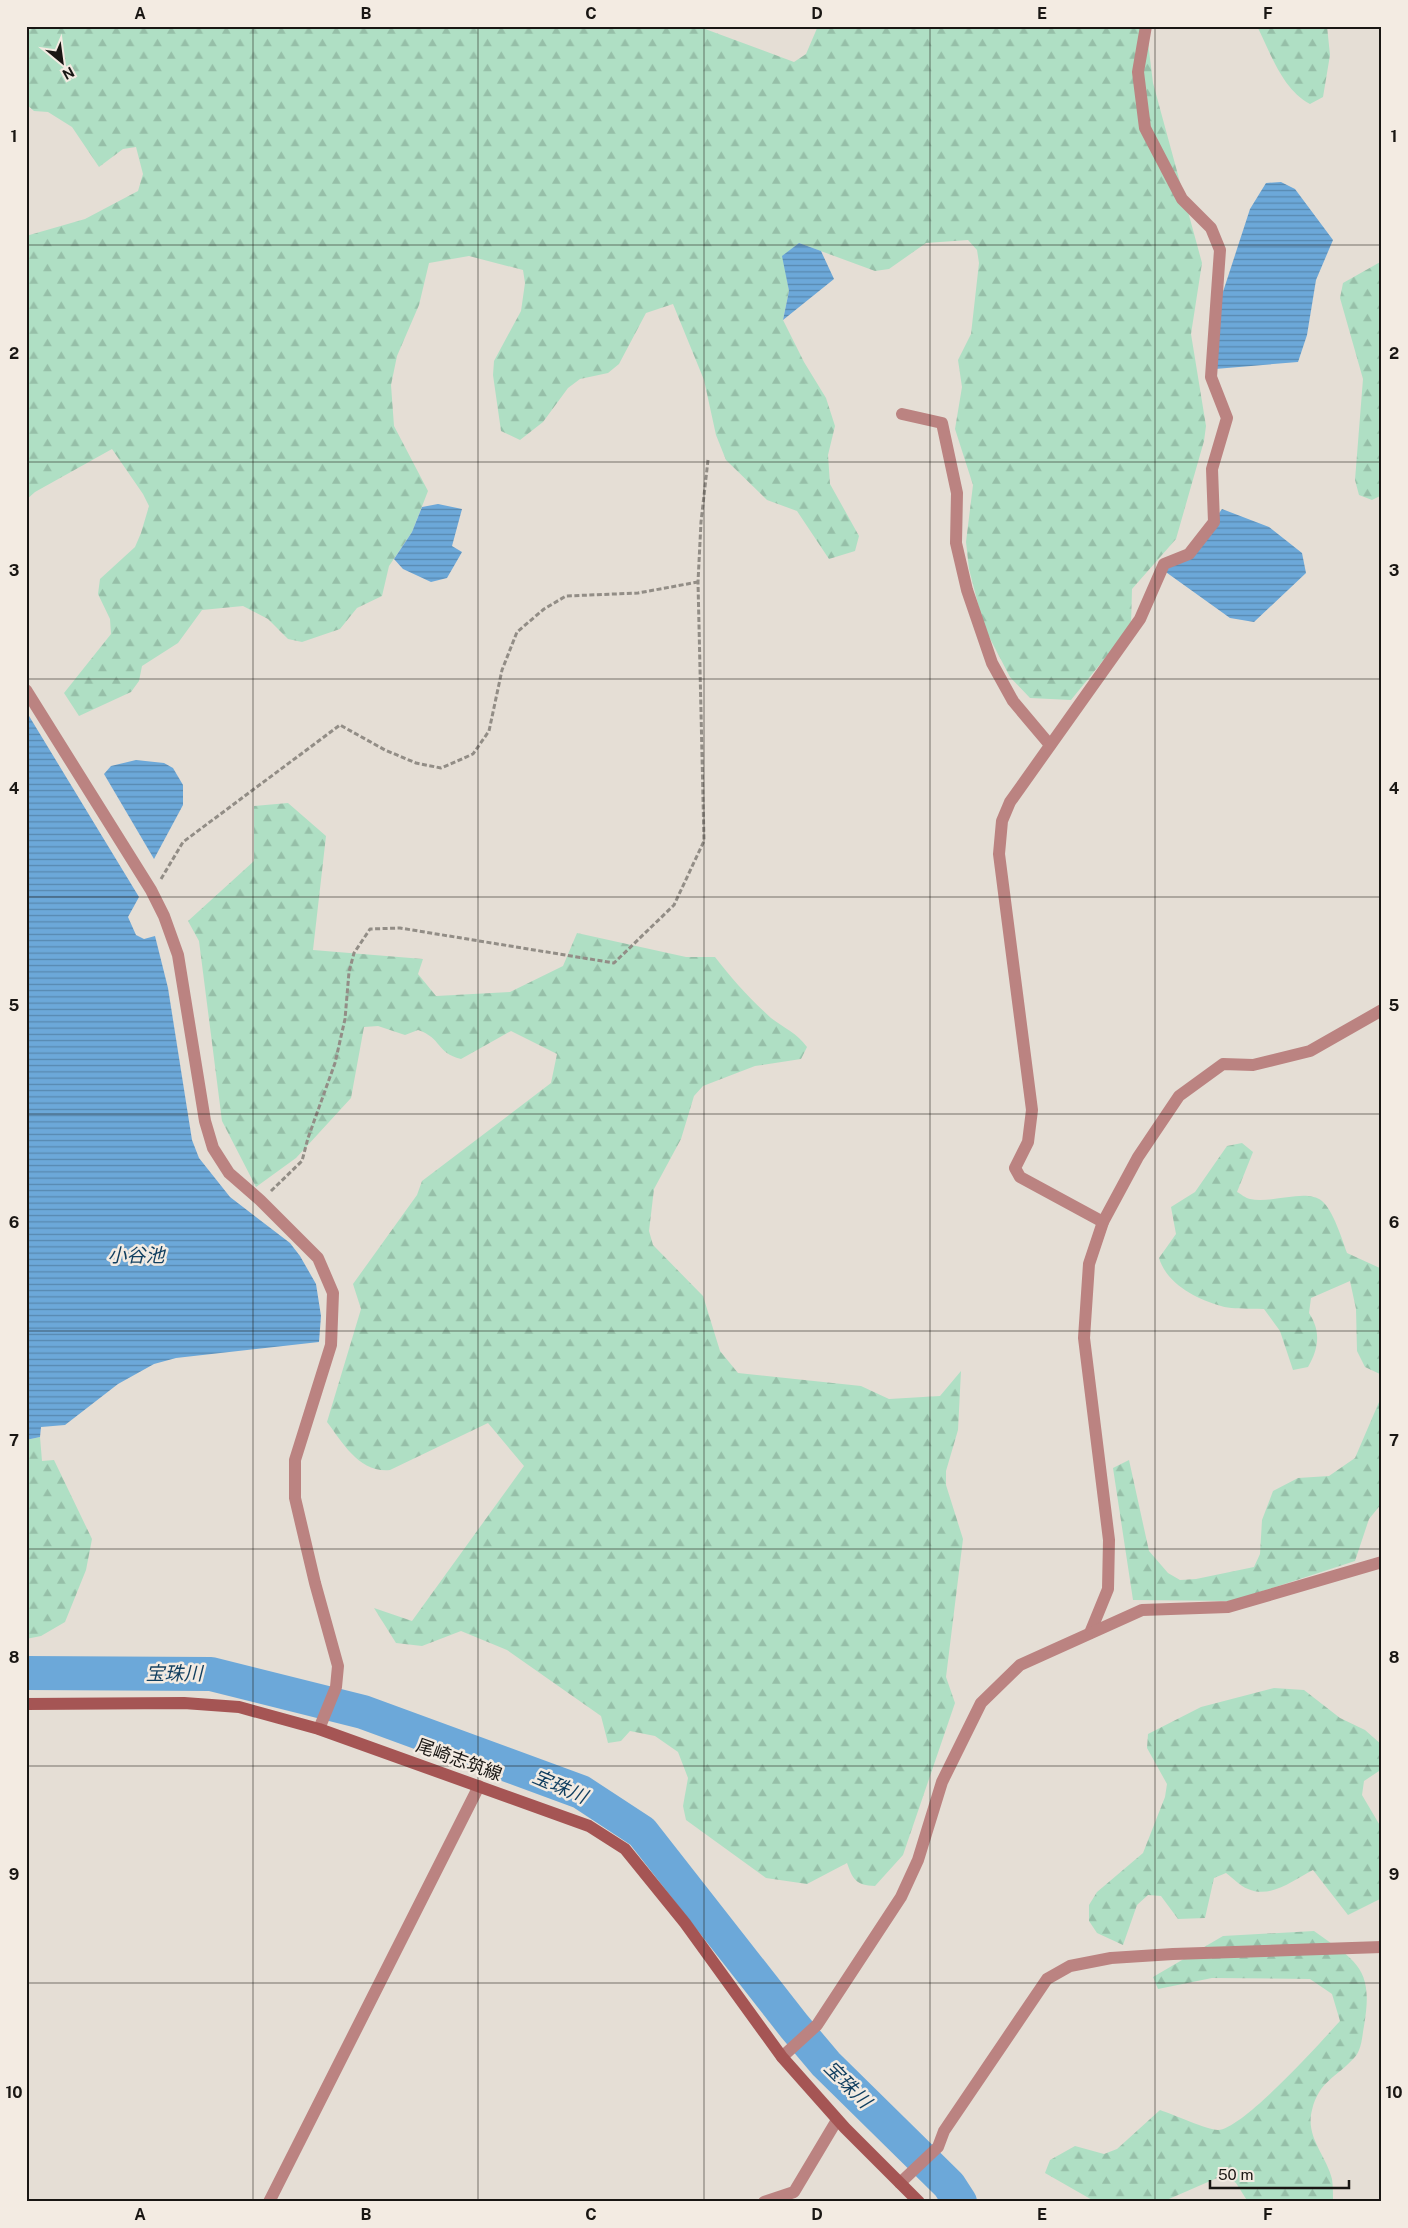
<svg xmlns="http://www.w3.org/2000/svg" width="1408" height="2228" viewBox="0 0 1408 2228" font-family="'Public Sans','Noto Sans JP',sans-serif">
<defs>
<pattern id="forest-firs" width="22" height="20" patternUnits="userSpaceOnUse" patternTransform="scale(1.25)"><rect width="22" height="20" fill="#afdfc4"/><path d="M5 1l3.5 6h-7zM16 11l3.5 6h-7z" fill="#96bfa8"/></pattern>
<pattern id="water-rules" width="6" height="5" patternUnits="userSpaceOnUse" patternTransform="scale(1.25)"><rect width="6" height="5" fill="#6ca8d9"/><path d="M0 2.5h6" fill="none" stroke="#5888af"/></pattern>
</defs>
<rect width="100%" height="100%" fill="#e5ded5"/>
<!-- forest -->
<g fill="url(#forest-firs)">
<polygon points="35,26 697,26 794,62 806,54 818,26 1146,26 1153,83 1202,263 1191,334 1206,426 1204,441 1176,539 1132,589 1131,626 1071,700 1030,698 1010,677 984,627 969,569 966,542 973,485 955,429 962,387 958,360 971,334 979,263 977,250 968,240 926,243 889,269 875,271 799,243 783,256 789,291 783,320 804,362 826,398 835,426 828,455 830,484 859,536 855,551 829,559 797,511 767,500 726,460 716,435 704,380 673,304 646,313 619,364 608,373 580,379 568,388 543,422 520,440 501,431 493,375 494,361 521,311 525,283 523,270 469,256 429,263 419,305 397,356 391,385 394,426 428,491 412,532 389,566 382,596 357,608 340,629 302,642 288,639 268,619 243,606 202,610 178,643 142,666 139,681 131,692 79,716 64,693 111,634 110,619 98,594 100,579 135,547 141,533 149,506 143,494 112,449 35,492 26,500 26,236 85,219 138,191 143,174 136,147 123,149 99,167 72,127 48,112 34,111 26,104 26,33"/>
<path d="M 1257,26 L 1327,26 L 1330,55 L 1323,97 L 1310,104 C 1282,89 1271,54 1257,26 Z"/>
<polygon points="1382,261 1382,495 1372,500 1359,495 1355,480 1363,379 1340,298 1343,283"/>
<path d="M 288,803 L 326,836 L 313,950 L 423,959 L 418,974 L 436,996 L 510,992 L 563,966 L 577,933 L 686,957 L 715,957 C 733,980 749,998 771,1018 C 784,1028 797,1033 807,1047 L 801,1059 L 755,1066 L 703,1086 L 694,1096 L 681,1139 L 654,1189 L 649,1231 L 653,1245 L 703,1296 L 720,1351 L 738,1373 L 861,1386 L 889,1399 L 940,1396 L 961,1371 L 958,1430 L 946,1471 L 946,1485 L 963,1539 L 946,1677 L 955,1703 L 903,1855 L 875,1886 C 856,1885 853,1880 847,1863 L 807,1884 L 766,1878 L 686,1820 L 683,1806 L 688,1778 L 678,1752 L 655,1736 L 630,1731 L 621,1741 L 608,1743 L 601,1716 L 507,1650 L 461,1631 L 422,1646 L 396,1643 L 374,1608 L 412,1621 L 524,1466 L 488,1423 L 390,1470 C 359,1473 343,1443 327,1422 L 361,1309 L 353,1284 L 417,1195 L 422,1181 L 551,1083 L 557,1054 L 511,1031 L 461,1059 C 436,1053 442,1038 418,1030 L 405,1035 L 378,1026 L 364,1027 L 351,1098 L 296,1158 L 256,1187 L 222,1121 L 199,941 L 188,921 L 254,861 L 254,806 Z"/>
<path d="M 1242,1143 L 1253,1152 L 1237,1192 C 1241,1194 1245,1198 1250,1199 C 1272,1204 1306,1188 1322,1201 C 1333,1210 1342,1239 1347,1253 L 1382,1269 L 1382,1375 L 1365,1367 L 1357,1351 L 1356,1309 L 1350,1281 L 1311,1298 L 1309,1313 C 1321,1331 1319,1348 1308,1367 L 1293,1370 L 1280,1331 L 1264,1309 C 1251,1308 1234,1310 1221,1306 C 1196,1299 1167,1284 1159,1258 L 1176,1234 L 1171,1207 L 1195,1192 L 1227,1146 Z"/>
<polygon points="1382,1395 1382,1503 1369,1519 1355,1561 1232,1601 1133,1600 1113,1468 1129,1460 1149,1551 1168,1573 1180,1580 1196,1579 1254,1567 1260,1554 1262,1520 1273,1491 1298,1478 1329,1476 1355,1458"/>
<polygon points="40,1437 42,1461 54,1460 92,1539 86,1570 65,1622 41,1636 26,1639 26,1440"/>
<path d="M 1274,1688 L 1304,1690 L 1340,1718 L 1365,1730 L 1382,1745 L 1382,1769 L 1364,1781 L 1362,1795 L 1382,1829 L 1382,1898 L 1348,1915 L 1313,1870 C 1293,1880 1271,1899 1248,1889 C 1240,1886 1233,1878 1226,1873 L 1214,1878 L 1205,1918 L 1178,1919 L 1161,1896 L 1148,1895 L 1137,1905 L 1123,1945 L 1097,1933 L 1089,1921 L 1089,1905 L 1097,1892 L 1143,1853 L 1165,1797 L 1167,1784 L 1147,1748 L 1148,1734 L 1201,1707 Z"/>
<path d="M 1314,1931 C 1357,1962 1374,1968 1364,2026 C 1362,2036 1362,2050 1354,2058 C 1336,2078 1319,2081 1312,2110 C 1305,2137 1326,2155 1332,2179 C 1333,2186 1333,2194 1333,2202 L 1248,2202 L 1236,2183 L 1224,2175 L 1162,2202 L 1101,2202 L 1094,2201 L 1045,2173 L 1050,2160 L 1075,2146 L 1104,2154 L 1117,2149 L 1160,2110 C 1172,2114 1208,2130 1218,2130 C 1243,2129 1321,2042 1340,2021 L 1332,1994 L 1310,1979 L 1212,1978 L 1158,1989 L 1153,1977 L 1223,1936 Z"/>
</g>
<!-- water -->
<g fill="url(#water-rules)">
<polygon points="1281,182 1295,189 1333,240 1316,280 1307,335 1298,362 1215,369 1222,295 1250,209 1266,183"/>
<polygon points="799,243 821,251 834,279 783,320 789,291 782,256"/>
<polygon points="438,504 462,509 452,546 462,552 447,578 431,582 403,569 394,559 412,532 422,507"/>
<polygon points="1222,509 1269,527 1302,553 1306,573 1254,622 1230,618 1163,570 1189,555"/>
<polygon points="26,711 139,897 128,917 136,935 144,939 155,936 168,988 192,1140 199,1158 230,1197 290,1243 300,1256 316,1284 321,1316 319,1342 176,1358 154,1364 118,1384 65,1425 41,1427 40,1437 26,1440"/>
<polygon points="136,760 164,763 173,768 183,785 183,805 154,859 104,774 111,766"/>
</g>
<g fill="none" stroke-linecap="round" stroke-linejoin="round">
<!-- river -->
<polyline stroke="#6ca8d9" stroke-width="34" points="26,1673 211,1674 363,1712 581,1792 642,1832 794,2026 826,2064 949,2185 960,2202"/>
<!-- path -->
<g stroke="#928d86" stroke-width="3" stroke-dasharray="5 2.5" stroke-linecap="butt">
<polyline points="161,879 183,842 340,725 385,750 416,763 441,768 473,754 489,731 502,670 517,632 544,609 566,596 638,593 698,582"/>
<polyline points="271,1191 302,1161 308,1138 335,1063 345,1019 349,972 354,953 370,929 400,928 614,963 674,905 704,841 698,582 701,522 708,460"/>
</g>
<!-- minor -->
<g stroke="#bb8381" stroke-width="12">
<polyline points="902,414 942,423 957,493 956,543 967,590 992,663 1013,701 1050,745"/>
<polyline points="1103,1222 1020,1177 1015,1168 1028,1142 1032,1110 999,854 1002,821 1010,802 1140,619 1164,564 1189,554 1214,522 1212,469 1227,418 1211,377 1220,250 1211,228 1182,199 1145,128 1138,72 1146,26"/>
<polyline points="1090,1633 1108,1589 1109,1540 1084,1338 1089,1264 1103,1222 1138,1157 1179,1096 1223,1064 1253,1065 1310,1051 1382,1010"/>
<polyline points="782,2057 817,2025 901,1897 918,1860 942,1782 981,1703 1020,1665 1142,1610 1228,1607 1382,1562"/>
<polyline points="900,2183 938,2147 944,2131 1047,1979 1070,1966 1111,1958 1173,1954 1382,1947"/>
<polyline points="269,2202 479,1786"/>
<polyline points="764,2202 794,2192 837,2120"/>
</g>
<!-- tertiary -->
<polyline stroke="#bb8381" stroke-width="12" points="26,690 151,890 164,916 178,955 205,1121 213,1148 229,1173 260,1200 318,1258 333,1293 331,1345 295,1460 295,1498 315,1583 338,1666 336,1687 319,1729"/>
<!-- secondary -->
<polyline stroke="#a55554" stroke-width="12" points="26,1704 184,1703 239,1707 319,1729 589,1826 625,1849 685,1923 782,2057 845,2128 919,2202"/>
</g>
<!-- grid -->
<path fill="none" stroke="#191613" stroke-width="1" stroke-opacity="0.55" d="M 253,26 L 253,2202M 478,26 L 478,2202M 704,26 L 704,2202M 930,26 L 930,2202M 1155,26 L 1155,2202M 26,245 L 1382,245M 26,462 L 1382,462M 26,679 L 1382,679M 26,897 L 1382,897M 26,1114 L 1382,1114M 26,1331 L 1382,1331M 26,1549 L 1382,1549M 26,1766 L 1382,1766M 26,1983 L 1382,1983"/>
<g text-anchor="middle" stroke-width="5" stroke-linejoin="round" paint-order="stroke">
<!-- street labels -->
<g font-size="18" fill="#191613" stroke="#f3ebe2">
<text transform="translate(459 1760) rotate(20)" y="6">尾崎志筑線</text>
</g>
<!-- water labels -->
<g font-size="19" font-style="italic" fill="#103e5f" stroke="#f3ebe2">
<text x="136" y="1262">小谷池</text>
<text x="174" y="1680">宝珠川</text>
<text transform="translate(560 1786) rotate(23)" y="7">宝珠川</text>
<text transform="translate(848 2084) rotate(45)" y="7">宝珠川</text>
</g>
</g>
<!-- border -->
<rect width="1408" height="2228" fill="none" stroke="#f3ebe2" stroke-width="55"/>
<!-- north arrow -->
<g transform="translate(62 62) rotate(151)" stroke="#f3ebe2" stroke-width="4" paint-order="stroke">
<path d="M0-4L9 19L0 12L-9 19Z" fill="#191613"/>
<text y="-8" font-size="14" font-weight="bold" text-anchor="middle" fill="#191613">N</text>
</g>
<!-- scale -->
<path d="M1210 2180v8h139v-8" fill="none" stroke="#191613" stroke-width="2.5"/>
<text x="1218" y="2180" font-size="15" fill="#191613" stroke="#f3ebe2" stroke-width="4" paint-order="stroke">50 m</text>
<rect x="28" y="28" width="1352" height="2172" fill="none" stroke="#191613" stroke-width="2"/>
<g font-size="16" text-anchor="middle" font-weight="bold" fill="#191613">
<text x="140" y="19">A</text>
<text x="366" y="19">B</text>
<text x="591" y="19">C</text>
<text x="817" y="19">D</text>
<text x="1042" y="19">E</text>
<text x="1268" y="19">F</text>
<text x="14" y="142">1</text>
<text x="1394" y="142">1</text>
<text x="14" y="359">2</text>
<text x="1394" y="359">2</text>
<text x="14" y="576">3</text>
<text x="1394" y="576">3</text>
<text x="14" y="794">4</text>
<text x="1394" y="794">4</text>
<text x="14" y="1011">5</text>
<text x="1394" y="1011">5</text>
<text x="14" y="1228">6</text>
<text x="1394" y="1228">6</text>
<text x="14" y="1446">7</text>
<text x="1394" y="1446">7</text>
<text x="14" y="1663">8</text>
<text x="1394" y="1663">8</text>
<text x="14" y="1880">9</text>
<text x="1394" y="1880">9</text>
<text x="14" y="2098">10</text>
<text x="1394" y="2098">10</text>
<text x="140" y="2220">A</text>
<text x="366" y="2220">B</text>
<text x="591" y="2220">C</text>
<text x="817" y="2220">D</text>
<text x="1042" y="2220">E</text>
<text x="1268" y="2220">F</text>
</g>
</svg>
